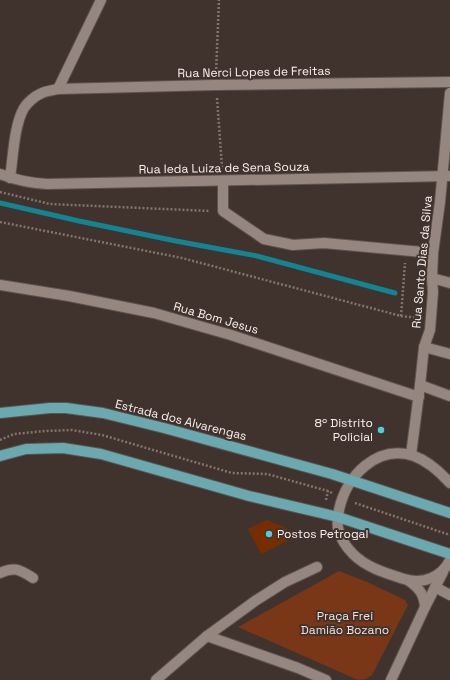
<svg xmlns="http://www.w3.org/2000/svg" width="450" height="680" viewBox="0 0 450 680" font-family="'Space Grotesk',sans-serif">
<rect width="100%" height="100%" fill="#40332e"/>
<!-- park -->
<polygon fill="#793717" points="339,571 367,582 405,600 408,605 372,675 366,679 358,680 238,627"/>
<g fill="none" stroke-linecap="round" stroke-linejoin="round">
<!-- stream -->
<polyline stroke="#138491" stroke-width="5" points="0,203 79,221 176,241 257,256 395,293"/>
</g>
<!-- building -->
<polygon fill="#782d01" points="267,520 286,528 291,539 261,554 248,529"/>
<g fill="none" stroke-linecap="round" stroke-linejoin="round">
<!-- lane casing -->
<g stroke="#5e534e" stroke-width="12">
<g id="lane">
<polyline points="424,347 450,354"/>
<polyline points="420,385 450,396"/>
<path d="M 0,573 C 15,566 20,570 33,578"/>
<polyline points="435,587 450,595"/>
</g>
</g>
<!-- street casing -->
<g stroke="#5e534e" stroke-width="12">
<g id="street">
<polyline points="58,89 215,85 450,82"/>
<path d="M 0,174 C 15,180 30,183 47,184 L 450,176"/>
<path d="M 10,178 C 13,158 14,125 24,108 C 27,103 35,96 40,94 C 45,91 53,90 58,89 L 101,0"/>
<polyline points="223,181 223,211 264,239 293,245 324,243 433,253"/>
<polyline points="432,278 450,283"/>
<polyline points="0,285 69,296 154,313 231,335 419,397"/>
<polyline points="411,455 420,385 424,347 430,330 433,292 432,278 433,253 440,202 450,93"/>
<path d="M 450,483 C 440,472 428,461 414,456 C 377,444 346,476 339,510 C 338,516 337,522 338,528 C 340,537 346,547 353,554 C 367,568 386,573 404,579 C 423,585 442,577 450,560"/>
<path d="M 409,581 C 419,588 424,594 425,607"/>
<polyline points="207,636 298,668 326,680"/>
<polyline points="156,680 207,636 255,601 285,582 317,567"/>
<polyline points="391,680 425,607 443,572"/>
</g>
</g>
<!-- primary casing -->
<g stroke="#5e534e" stroke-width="12">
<g id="primary">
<polyline points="0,413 50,408 66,408 103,413 164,428 332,474 450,513"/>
<polyline points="0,456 26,449 63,448 101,454 249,496 338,517 450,554"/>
</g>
</g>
<!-- path -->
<g stroke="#807470" stroke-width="2.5" stroke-dasharray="2 2" stroke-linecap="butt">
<polyline points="216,73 219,0"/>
<polyline points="217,98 222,167"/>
<polyline points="0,192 50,204 210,211"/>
<polyline points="0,222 182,258 401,316 405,263"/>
<polyline points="401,316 419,318"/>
<polyline points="0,440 14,434 45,431 72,430 102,435 232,473 267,474 328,491 332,493"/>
<polyline points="326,500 328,491"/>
<polyline points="355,503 450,535"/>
</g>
<!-- lane -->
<use href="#lane" stroke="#95867f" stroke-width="10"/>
<!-- street -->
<use href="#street" stroke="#95867f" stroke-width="10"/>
<!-- primary -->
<use href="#primary" stroke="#6aa9b0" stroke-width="10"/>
</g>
<!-- markers -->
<g fill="#53cbdb" stroke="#40332e" stroke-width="1.5">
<circle cx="381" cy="430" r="4"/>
<circle cx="269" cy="534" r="4"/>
</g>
<g text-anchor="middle" stroke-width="4" stroke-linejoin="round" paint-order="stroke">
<!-- street labels -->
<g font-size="12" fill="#faf1ee" stroke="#40332e">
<text transform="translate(254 72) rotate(-1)" y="4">Rua Nerci Lopes de Freitas</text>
<text transform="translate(224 168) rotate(-1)" y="4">Rua Ieda Luiza de Sena Souza</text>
<text transform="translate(422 262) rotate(-85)" y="4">Rua Santo Dias da Silva</text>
<text transform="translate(216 318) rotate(16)" y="4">Rua Bom Jesus</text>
<text transform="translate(181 420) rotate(14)" y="4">Estrada dos Alvarengas</text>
</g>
<!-- poi labels -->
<g font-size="12" fill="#faf1ee" stroke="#40332e" text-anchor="end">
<text x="373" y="427">8º Distrito<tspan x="373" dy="14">Policial</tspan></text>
<text x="277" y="538" text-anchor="start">Postos Petrogal</text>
</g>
<!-- park labels -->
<g font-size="12" fill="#f4ddd3" stroke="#40332e">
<text x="345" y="620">Praça Frei<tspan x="345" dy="14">Damião Bozano</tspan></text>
</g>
</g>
</svg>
